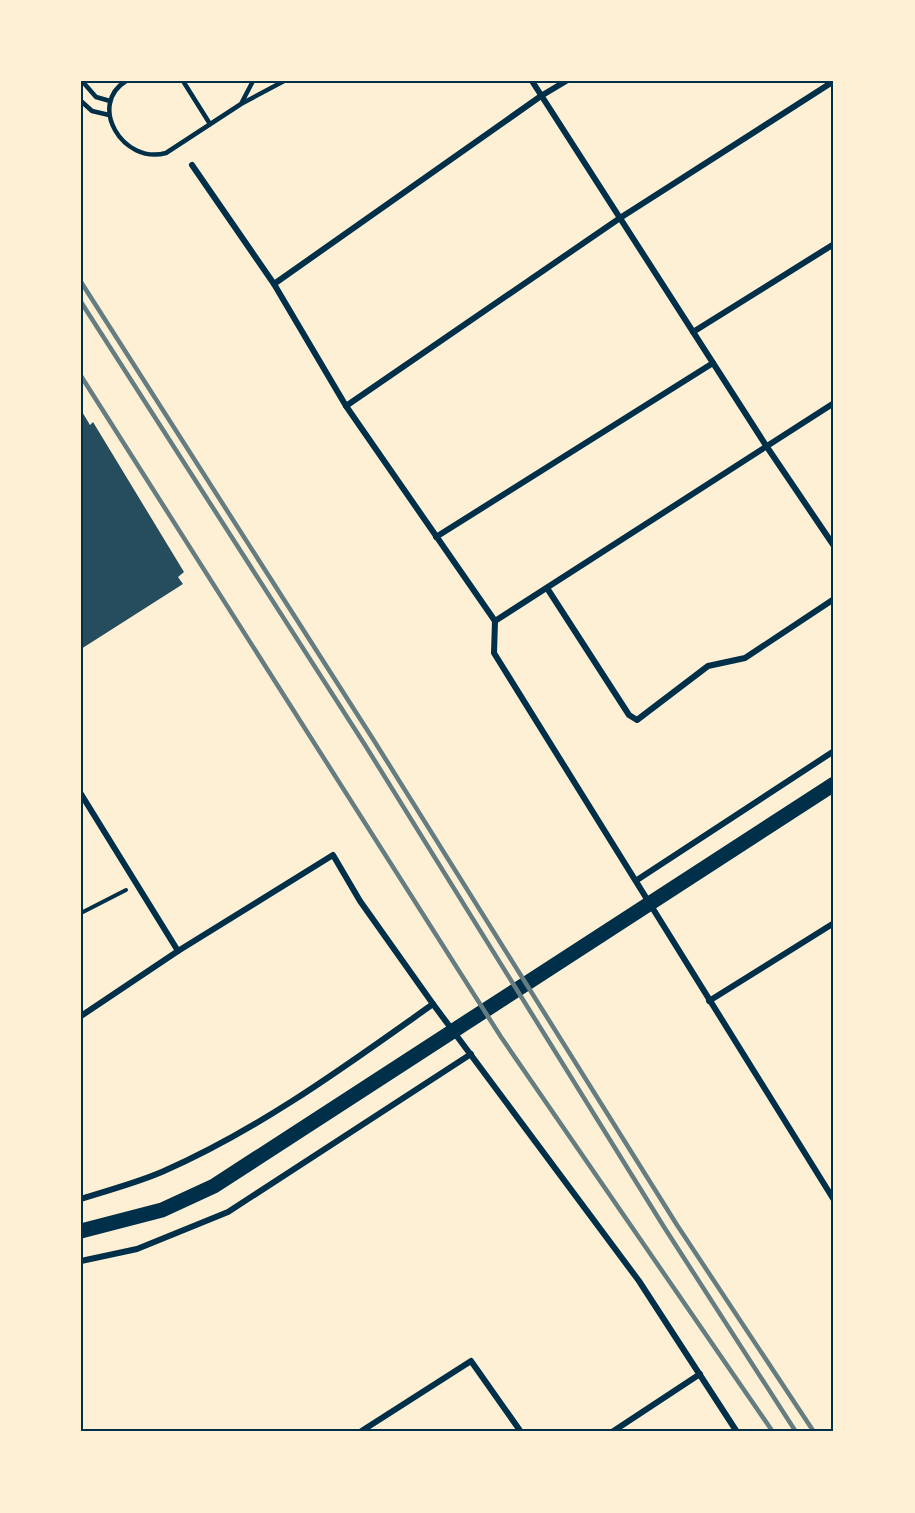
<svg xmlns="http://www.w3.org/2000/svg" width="915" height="1513" viewBox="0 0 915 1513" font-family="'Space Grotesk',sans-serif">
<rect width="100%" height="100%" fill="#fdf0d5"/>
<!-- building -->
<polygon fill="#264d5e" points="81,410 90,425 93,422 184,572 178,577 183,584 81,649"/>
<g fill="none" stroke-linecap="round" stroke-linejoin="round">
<!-- path -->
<polyline stroke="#003049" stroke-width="4" points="81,913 126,890"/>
<!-- service -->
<g stroke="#003049" stroke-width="4.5">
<polyline points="82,81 96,97 110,101"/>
<path d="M 126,81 C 87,105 123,165 166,153 L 241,104 L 284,81"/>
<polyline points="183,81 210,124"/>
<polyline points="81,101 92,111 109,115"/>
<polyline points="242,102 253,81"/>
</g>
<!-- minor -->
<g stroke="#003049" stroke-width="6">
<polyline points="532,81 767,447 834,546"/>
<polyline points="192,165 274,284 346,406 495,621 494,653 834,1200"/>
<polyline points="274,284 541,96 566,81"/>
<polyline points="693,332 834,244"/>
<polyline points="346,406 620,218 834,81"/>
<polyline points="436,537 713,363"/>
<polyline points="547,588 629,715 637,720 708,666 745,658 834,599"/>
<polyline points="495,621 834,403"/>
<polyline points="81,794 178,951"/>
<polyline points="637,880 834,751"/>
<polyline points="709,1001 834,923"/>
<polyline points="81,1016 178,951 333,855 360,901 433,1004 639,1281 737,1432"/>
<path d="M 81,1199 C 108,1190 137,1183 164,1171 C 260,1129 347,1065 433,1004"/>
<polyline points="81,1261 137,1249 228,1212 471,1054"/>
<polyline points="360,1432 471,1361 521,1432"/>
<polyline points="612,1432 700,1374"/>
</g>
<!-- primary -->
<polyline stroke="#003049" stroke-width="15" points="81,1231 162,1210 214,1186 834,784"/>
<!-- rail -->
<g stroke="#657d81" stroke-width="4.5">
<polyline points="81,282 373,739 677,1225 814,1432"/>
<polyline points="81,302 365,745 664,1227 796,1432"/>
<polyline points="81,376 501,1037 773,1432"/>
</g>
</g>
<!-- border -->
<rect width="915" height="1513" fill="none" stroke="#fdf0d5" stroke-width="165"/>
<rect x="82" y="82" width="750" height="1348" fill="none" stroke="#003049" stroke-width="2"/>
</svg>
